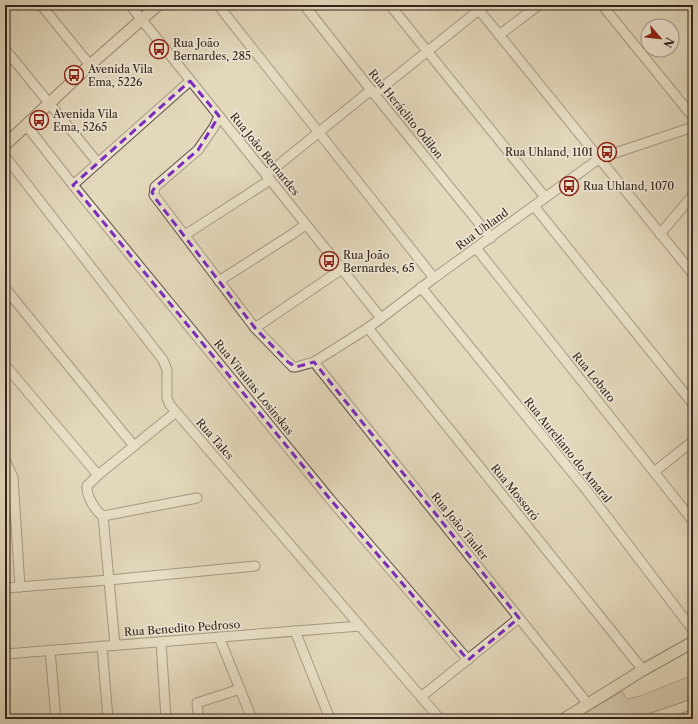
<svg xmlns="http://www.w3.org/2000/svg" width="698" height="724" viewBox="0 0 698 724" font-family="'Libre Caslon Text',serif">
<rect width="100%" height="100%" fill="#e3d8bc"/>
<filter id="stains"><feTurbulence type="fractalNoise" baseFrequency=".005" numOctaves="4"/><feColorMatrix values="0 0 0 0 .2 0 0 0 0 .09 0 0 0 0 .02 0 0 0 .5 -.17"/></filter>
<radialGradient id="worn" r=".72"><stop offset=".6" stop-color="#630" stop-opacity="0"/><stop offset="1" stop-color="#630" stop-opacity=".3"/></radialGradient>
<!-- green -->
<polygon fill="#c5b9a1" stroke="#7c6e5f" points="693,675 693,702 644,719 572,719 579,717 622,691 627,699 640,696"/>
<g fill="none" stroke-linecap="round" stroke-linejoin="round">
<!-- minor casing -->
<g stroke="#5f5045" stroke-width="11">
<g id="minor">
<polyline points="41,5 90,65"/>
<polyline points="130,5 381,318"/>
<polyline points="218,5 434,278"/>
<polyline points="304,5 371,90 491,238"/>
<polyline points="390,5 545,197"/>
<polyline points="475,5 693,274"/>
<polyline points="602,5 693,117"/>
<polyline points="499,35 539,5"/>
<polyline points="5,49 98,163"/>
<polyline points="374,94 479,10"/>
<polyline points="219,116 214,127 198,150 155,187 154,195 255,328 288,362 293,367 296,367 314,362 368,328 434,278 600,158 693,127"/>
<polyline points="26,125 73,185 330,499 468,660"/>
<polyline points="5,156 163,360 167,370 167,398 170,405 440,719"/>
<polyline points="266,175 371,90"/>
<polyline points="73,185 190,81"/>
<polyline points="534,206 693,404"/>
<polyline points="660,234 693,195"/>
<polyline points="185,235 270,180"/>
<polyline points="476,248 693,521"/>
<polyline points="219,281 294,233 305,225"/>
<polyline points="421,287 588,492 693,630"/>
<polyline points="5,288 134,446"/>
<polyline points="255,328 342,269"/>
<polyline points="368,328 643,670"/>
<polyline points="314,362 588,704"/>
<polyline points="5,365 98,475"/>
<polyline points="5,460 13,477 20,587"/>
<polyline points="654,472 693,441"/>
<polyline points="103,516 197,498"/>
<polyline points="5,588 109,580 255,566"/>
<polyline points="295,631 330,719"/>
<polyline points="219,637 252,719"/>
<polyline points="161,642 166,719"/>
<path d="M 115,645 L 103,516 C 95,511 86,495 87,486 L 98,475 L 176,412"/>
<polyline points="102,646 108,719"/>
<polyline points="50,650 56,719"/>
<polyline points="5,654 360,626"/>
<polyline points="421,697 519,618"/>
<polyline points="198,712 197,703 240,689"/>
<polyline points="649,719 693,704"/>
</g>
</g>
<!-- major casing -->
<g stroke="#33231d" stroke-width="13">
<g id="major">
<polyline points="5,145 90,65 158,5"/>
<polyline points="564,719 643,670 693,642"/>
</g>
</g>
<!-- minor -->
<use href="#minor" stroke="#ede6d3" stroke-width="9"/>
<!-- major -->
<use href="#major" stroke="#e3d8bc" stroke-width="11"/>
</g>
<!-- marked area -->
<path d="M0 0H698V724H0ZM 190,81 L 219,116 L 198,150 L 155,187 L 152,192 L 155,198 L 255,328 L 288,362 L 296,367 L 314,362 L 519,618 L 468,660 L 330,499 L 73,185 Z" fill="#e3d8bc" fill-opacity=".55" fill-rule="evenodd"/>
<path fill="none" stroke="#7b2cbf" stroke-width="3" stroke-dasharray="8 5" stroke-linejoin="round" d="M 190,81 L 219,116 L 198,150 L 155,187 L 152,192 L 155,198 L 255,328 L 288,362 L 296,367 L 314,362 L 519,618 L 468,660 L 330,499 L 73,185 Z"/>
<!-- icons -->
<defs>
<g id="bus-ring" transform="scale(1)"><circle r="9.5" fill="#ede6d3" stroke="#8f2418" stroke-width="1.5"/><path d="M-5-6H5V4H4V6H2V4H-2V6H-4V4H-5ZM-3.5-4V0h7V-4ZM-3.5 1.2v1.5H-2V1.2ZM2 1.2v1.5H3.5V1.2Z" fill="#8f2418"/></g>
</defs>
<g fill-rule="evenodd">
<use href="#bus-ring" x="159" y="49"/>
<use href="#bus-ring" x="74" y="75"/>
<use href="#bus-ring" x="39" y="120"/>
<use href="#bus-ring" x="607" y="152"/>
<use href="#bus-ring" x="569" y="186"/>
<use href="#bus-ring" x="329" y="261"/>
</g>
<g text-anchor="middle" stroke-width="3.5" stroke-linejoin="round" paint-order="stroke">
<!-- poi labels -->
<g font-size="11" fill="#33231d" stroke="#ede6d3" text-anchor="start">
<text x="173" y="47">Rua João<tspan x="173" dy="13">Bernardes, 285</tspan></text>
<text x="88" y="73">Avenida Vila<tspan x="88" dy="13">Ema, 5226</tspan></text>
<text x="53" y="118">Avenida Vila<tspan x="53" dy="13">Ema, 5265</tspan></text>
<text x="593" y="156" text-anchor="end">Rua Uhland, 1101</text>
<text x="583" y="190">Rua Uhland, 1070</text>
<text x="343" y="259">Rua João<tspan x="343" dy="13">Bernardes, 65</tspan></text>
</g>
<!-- street labels -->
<g font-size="11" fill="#33231d" stroke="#ede6d3">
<text transform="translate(406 114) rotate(51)" y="4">Rua Heráclito Odilon</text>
<text transform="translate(265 154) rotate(51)" y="4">Rua João Bernardes</text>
<text transform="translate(482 229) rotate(-36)" y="4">Rua Uhland</text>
<text transform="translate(594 377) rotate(51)" y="4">Rua Lobato</text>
<text transform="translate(254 387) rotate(51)" y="4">Rua Vitautas Losinskas</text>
<text transform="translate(215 439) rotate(49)" y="4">Rua Tales</text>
<text transform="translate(568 450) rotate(51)" y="4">Rua Aureliano do Amaral</text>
<text transform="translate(515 492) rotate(51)" y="4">Rua Mossoró</text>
<text transform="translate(460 526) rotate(51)" y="4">Rua João Tauler</text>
<text transform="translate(182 628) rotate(-4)" y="4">Rua Benedito Pedroso</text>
</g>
</g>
<!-- margin -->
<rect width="698" height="724" fill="none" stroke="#e3d8bc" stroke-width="20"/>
<rect x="6" y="6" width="686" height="712" fill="none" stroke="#33231d" stroke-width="2"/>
<rect x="10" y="10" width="678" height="704" fill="none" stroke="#33231d"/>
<!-- north arrow -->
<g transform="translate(660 38) rotate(118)"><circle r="19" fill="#ede6d3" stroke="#a3988a"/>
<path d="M0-3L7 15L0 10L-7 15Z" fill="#8f2418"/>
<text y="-6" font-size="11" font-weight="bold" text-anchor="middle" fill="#33231d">N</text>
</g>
<rect width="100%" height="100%" filter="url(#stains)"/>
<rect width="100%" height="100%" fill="url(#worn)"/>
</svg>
